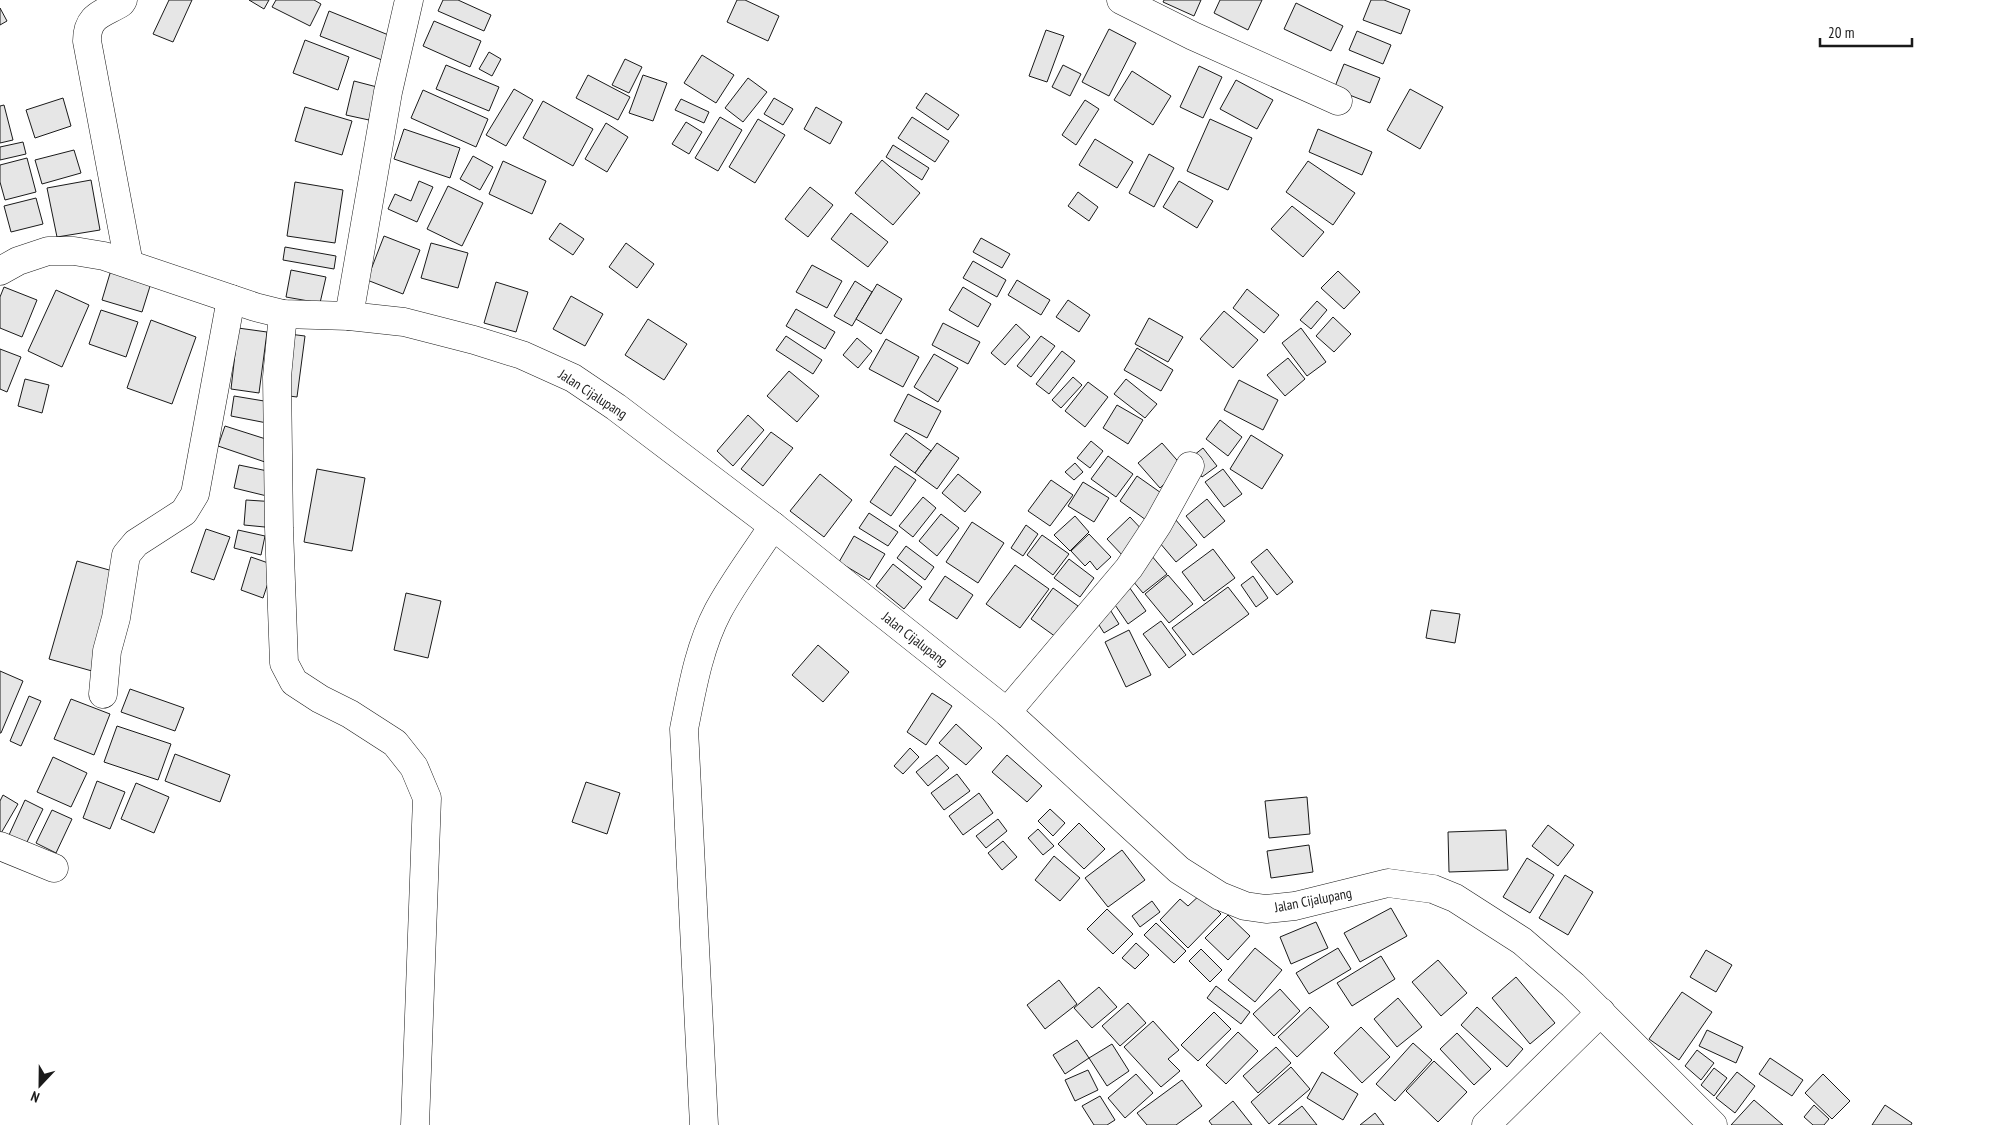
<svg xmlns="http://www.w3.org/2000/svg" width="1995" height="1125" viewBox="0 0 1995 1125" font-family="'PT Sans Narrow',sans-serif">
<rect width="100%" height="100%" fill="#fff"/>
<!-- building -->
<g fill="#e6e6e6" stroke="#1a1a1a">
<polygon points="169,0 192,0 173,42 153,34"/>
<polygon points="249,0 269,0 264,9"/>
<polygon points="276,0 314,0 321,4 310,26 272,7"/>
<polygon points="443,0 458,0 491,15 484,31 438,11"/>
<polygon points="737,0 745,0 779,16 768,41 727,22"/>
<polygon points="1164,0 1201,0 1194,16 1163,2"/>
<polygon points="1220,0 1262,0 1248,30 1214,13"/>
<polygon points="1371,0 1384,0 1410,10 1401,34 1363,20"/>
<polygon points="1296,3 1343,26 1331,51 1284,29"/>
<polygon points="0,8 7,21 0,25"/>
<polygon points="329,11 391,36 382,60 320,36"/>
<polygon points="434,21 481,41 470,67 423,46"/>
<polygon points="1109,29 1136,43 1109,96 1082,82"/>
<polygon points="1046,30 1064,36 1047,82 1029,76"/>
<polygon points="1357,31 1391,45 1383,64 1349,50"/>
<polygon points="305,40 349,57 338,90 293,73"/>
<polygon points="489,52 501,59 492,76 479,69"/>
<polygon points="702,55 734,75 716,103 684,83"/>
<polygon points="625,59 642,67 629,93 612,85"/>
<polygon points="1344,64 1380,78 1370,103 1334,89"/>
<polygon points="446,65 499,87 489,111 436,89"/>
<polygon points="1063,65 1081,74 1070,96 1052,87"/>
<polygon points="1199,66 1222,77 1203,118 1180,107"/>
<polygon points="1132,71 1171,96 1153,125 1114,100"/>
<polygon points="588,75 630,97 618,120 576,98"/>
<polygon points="643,75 667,83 653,121 629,113"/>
<polygon points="748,78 767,92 743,122 725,108"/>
<polygon points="1236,80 1273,100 1257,129 1220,109"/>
<polygon points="354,81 377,87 369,120 346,115"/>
<polygon points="514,89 533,100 506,146 486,135"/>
<polygon points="1410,89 1443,107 1420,149 1387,130"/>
<polygon points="423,90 488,119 476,147 411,118"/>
<polygon points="926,93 959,115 948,130 916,108"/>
<polygon points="63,98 71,126 35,138 26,110"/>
<polygon points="774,98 793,109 783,125 764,114"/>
<polygon points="681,99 709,112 704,123 675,110"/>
<polygon points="1085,100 1099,109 1076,145 1062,135"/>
<polygon points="543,101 593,129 573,166 523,138"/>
<polygon points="4,105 13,140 0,143 0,106"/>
<polygon points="305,107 352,121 342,155 295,141"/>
<polygon points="816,107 842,122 830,144 804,129"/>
<polygon points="720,117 742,130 718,171 695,158"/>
<polygon points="912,117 949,141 935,162 898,138"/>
<polygon points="758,119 785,135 755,183 729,167"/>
<polygon points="1210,119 1252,138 1228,190 1187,171"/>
<polygon points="686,122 702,132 689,154 672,144"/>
<polygon points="606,123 628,137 607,172 585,159"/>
<polygon points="404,129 460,148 450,178 394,159"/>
<polygon points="1318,129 1372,152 1362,175 1309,152"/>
<polygon points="1095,139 1133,162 1117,188 1079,165"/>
<polygon points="23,142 26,154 0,160 0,147"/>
<polygon points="893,145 929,168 922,180 886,157"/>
<polygon points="74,150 81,173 42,184 35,160"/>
<polygon points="1149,154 1174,168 1154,207 1129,193"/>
<polygon points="473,156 493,167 480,190 460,179"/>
<polygon points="27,158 36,192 5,200 0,182 0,165"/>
<polygon points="882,160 920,193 893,225 855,193"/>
<polygon points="503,161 546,181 532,214 489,194"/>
<polygon points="1308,161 1355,193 1333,225 1286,192"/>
<polygon points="91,180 100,230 57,237 47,188"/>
<polygon points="419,181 433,187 417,222 388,209 395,194 411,201"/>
<polygon points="1179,181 1213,201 1197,228 1163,207"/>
<polygon points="295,182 343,190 335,243 287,236"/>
<polygon points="448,186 483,203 462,246 427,229"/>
<polygon points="810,187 833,205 808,237 785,219"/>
<polygon points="1078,192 1098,207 1089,221 1068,206"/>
<polygon points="36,198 43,224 11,232 4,206"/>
<polygon points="1292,206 1324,232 1303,257 1271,229"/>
<polygon points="851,213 888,242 868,267 831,239"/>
<polygon points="560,223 584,239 573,255 549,239"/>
<polygon points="384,236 420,250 403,294 367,280"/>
<polygon points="981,238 1010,254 1002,268 973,252"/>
<polygon points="431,243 468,253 458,288 421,278"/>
<polygon points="626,243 654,264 637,288 609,267"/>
<polygon points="285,247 336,256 334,269 283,260"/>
<polygon points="973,261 1006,280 997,297 963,278"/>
<polygon points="812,265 842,281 827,308 796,292"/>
<polygon points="111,270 151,283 142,312 102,300"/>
<polygon points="291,270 326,277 320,303 286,297"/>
<polygon points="1338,271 1360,292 1344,309 1321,288"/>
<polygon points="1017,280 1050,300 1041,315 1008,295"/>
<polygon points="855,281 872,292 852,326 834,316"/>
<polygon points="496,282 528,292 516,332 484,323"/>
<polygon points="877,284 902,299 881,334 856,319"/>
<polygon points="4,287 37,300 22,337 0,328 0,297"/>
<polygon points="963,287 991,304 978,327 949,310"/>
<polygon points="1247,289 1279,315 1264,333 1233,308"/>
<polygon points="56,290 89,305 62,367 28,351"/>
<polygon points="571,296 603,314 585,346 553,329"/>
<polygon points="1068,300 1090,315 1079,332 1056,317"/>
<polygon points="1317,301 1327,310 1311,329 1300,320"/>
<polygon points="796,309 835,332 825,349 786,326"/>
<polygon points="101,310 138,322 126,357 89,344"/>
<polygon points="1224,311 1258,340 1233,368 1200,339"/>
<polygon points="1333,317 1351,334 1334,352 1316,336"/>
<polygon points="1149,318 1183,337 1168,362 1135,344"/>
<polygon points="648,319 687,344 664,380 625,355"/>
<polygon points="151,320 196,337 172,404 127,388"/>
<polygon points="943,323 980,342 968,364 932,345"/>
<polygon points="1016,324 1030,337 1005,365 991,353"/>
<polygon points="238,328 267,332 259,393 231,389"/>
<polygon points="1301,328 1326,362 1307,376 1282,343"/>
<polygon points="289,334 305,336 297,397 281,395"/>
<polygon points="786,336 822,360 813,374 776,350"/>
<polygon points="1041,336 1055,346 1031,377 1017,366"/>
<polygon points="857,338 872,351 858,368 843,355"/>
<polygon points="886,339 919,357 903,387 869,369"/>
<polygon points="1137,348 1173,370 1161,391 1124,370"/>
<polygon points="0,349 21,357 7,392 0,389"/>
<polygon points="1062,351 1075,361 1049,394 1036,384"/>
<polygon points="934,354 958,368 938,402 914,387"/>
<polygon points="1288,358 1305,379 1285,396 1267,375"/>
<polygon points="789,371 819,396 797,422 767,396"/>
<polygon points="1073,377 1082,385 1061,408 1052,400"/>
<polygon points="25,379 49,385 42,413 18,406"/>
<polygon points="1126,379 1157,404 1145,418 1114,394"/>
<polygon points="1239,380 1278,400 1263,430 1224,410"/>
<polygon points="1088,382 1108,397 1085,427 1065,411"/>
<polygon points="908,394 941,411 927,438 894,421"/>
<polygon points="234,396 276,403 272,424 231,416"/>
<polygon points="1117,405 1143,420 1128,444 1103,428"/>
<polygon points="748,415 764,430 733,466 717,451"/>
<polygon points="1220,420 1242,437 1228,456 1206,439"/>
<polygon points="225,426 272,441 265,462 218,446"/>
<polygon points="771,432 793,448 763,486 741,469"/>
<polygon points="906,433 931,451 915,473 890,455"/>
<polygon points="1251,435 1283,455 1262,489 1230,469"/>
<polygon points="1091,441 1103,451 1090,468 1077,458"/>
<polygon points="937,443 959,458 937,489 915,473"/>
<polygon points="1162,443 1183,467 1160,488 1138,463"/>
<polygon points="1203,448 1217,466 1202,477 1189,459"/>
<polygon points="1108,456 1133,474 1116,497 1091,479"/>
<polygon points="1075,463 1083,472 1074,480 1065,472"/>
<polygon points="239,465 277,473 271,497 234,488"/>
<polygon points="895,466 916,480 891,516 870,502"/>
<polygon points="317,469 365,478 352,551 304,542"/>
<polygon points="1223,469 1242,494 1224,507 1205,482"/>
<polygon points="820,474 852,500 824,537 790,511"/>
<polygon points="958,474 981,492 965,512 942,493"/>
<polygon points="1137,476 1164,495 1146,520 1120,501"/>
<polygon points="1051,480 1073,495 1050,526 1028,511"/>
<polygon points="1083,482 1109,498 1094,522 1068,506"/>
<polygon points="923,497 936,508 913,537 899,526"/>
<polygon points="1207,499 1225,521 1204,538 1186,516"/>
<polygon points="246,500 277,502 275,528 244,525"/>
<polygon points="869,513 898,532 888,546 859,528"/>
<polygon points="941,514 959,528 937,556 919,541"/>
<polygon points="1075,516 1089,532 1070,551 1054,535"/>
<polygon points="1130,517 1147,535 1124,557 1107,539"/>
<polygon points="1175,519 1197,545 1176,562 1154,536"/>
<polygon points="972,522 1004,543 978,583 946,562"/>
<polygon points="1026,525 1038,534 1023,556 1011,548"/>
<polygon points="206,529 230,537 214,580 191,572"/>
<polygon points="238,530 265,536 261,555 234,548"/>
<polygon points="1089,534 1111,557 1097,570 1090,561 1085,566 1071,551"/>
<polygon points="1042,535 1069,554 1053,575 1027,555"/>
<polygon points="854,536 885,554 869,580 839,562"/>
<polygon points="906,546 934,567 925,580 897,558"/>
<polygon points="1213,549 1235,578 1204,601 1182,572"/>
<polygon points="1267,549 1293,582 1277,595 1251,562"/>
<polygon points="1151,555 1167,574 1143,593 1127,574"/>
<polygon points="251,557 274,565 263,598 241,590"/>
<polygon points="1069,559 1094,578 1080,597 1054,578"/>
<polygon points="77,561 120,573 92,671 49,659"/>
<polygon points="893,564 922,587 904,609 876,586"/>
<polygon points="1015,565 1049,589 1020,628 986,604"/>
<polygon points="1168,575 1193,604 1169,623 1145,594"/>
<polygon points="945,576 973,595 957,619 929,600"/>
<polygon points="1253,576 1268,598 1256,607 1241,585"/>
<polygon points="1127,584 1146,611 1128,624 1109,596"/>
<polygon points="1228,587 1249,614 1193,655 1172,628"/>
<polygon points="1053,588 1078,606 1056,637 1031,619"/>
<polygon points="406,593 441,601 428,658 394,650"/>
<polygon points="1109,608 1119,624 1104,633 1094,617"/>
<polygon points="1431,610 1460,614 1455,643 1426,638"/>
<polygon points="1161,621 1186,655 1169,668 1143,634"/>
<polygon points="1129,630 1151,675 1126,687 1105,642"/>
<polygon points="818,645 849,672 823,702 792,675"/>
<polygon points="0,671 23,681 1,733 0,733"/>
<polygon points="130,689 184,708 175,731 121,712"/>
<polygon points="932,693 952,706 926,745 907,732"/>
<polygon points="29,696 41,701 21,746 10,741"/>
<polygon points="71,699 110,714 94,755 54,739"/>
<polygon points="956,724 982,748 966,765 939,743"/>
<polygon points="117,726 171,744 158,780 104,762"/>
<polygon points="910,748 919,757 903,774 894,766"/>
<polygon points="175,754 230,775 220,802 165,781"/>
<polygon points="937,755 949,768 928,786 916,772"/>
<polygon points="1007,755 1042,786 1027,802 992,772"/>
<polygon points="53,757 87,773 71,807 37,792"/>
<polygon points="957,774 970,791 944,810 931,793"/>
<polygon points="97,781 125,792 110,829 83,818"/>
<polygon points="586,782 620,793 607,834 572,822"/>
<polygon points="136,783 169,797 154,833 121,819"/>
<polygon points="979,793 993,813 963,835 949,816"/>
<polygon points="3,795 18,804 0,835 0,801"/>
<polygon points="1307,797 1310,834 1269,838 1265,801"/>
<polygon points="25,800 43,809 26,844 9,835"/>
<polygon points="1050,809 1065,823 1053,836 1038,821"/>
<polygon points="52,810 72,819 56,853 36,843"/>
<polygon points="998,819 1007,831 986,848 976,836"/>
<polygon points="1079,823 1105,849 1084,869 1058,844"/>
<polygon points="1548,825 1574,845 1558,866 1532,846"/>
<polygon points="1038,829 1054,846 1043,855 1028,838"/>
<polygon points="1506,830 1508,870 1449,872 1448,832"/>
<polygon points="1003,841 1017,857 1002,870 988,853"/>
<polygon points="1309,845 1313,872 1271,878 1267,851"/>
<polygon points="1122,850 1145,880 1108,907 1085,878"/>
<polygon points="1054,856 1080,878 1060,901 1035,880"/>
<polygon points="1527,858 1554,875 1530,913 1503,897"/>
<polygon points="1565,875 1593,892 1568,935 1539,918"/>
<polygon points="1201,894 1221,914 1188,948 1160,920 1180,899 1188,906"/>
<polygon points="1152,901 1160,912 1140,927 1132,916"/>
<polygon points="1391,908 1407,936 1360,962 1344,933"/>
<polygon points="1107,909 1133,934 1113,954 1087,929"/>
<polygon points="1228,915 1250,936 1228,960 1205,938"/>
<polygon points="1316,922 1328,948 1291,964 1280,937"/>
<polygon points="1156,923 1186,951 1174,963 1144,935"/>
<polygon points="1136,943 1149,955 1135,969 1122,958"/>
<polygon points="1255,948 1282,970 1255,1002 1228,980"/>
<polygon points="1338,948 1351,969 1309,994 1296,973"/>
<polygon points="1201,949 1222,970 1210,982 1189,961"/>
<polygon points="1706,950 1732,965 1716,992 1690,977"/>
<polygon points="1381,956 1395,979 1352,1006 1337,983"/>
<polygon points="1438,960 1467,993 1441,1016 1412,982"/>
<polygon points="1516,977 1555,1023 1530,1044 1492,998"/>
<polygon points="1059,980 1077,1004 1045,1029 1027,1005"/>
<polygon points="1216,986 1250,1012 1241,1024 1207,998"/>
<polygon points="1099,987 1117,1007 1092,1028 1074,1008"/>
<polygon points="1280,989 1300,1011 1274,1036 1253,1014"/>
<polygon points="1682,992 1712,1012 1679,1060 1649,1039"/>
<polygon points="1398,998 1422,1027 1397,1047 1374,1019"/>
<polygon points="1128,1003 1146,1023 1120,1046 1102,1026"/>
<polygon points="1310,1007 1329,1027 1297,1057 1278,1037"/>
<polygon points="1477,1007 1523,1049 1507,1067 1461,1025"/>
<polygon points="1214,1012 1231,1029 1198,1061 1181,1045"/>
<polygon points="1153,1021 1179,1050 1168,1059 1180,1071 1161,1087 1124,1047"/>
<polygon points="1361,1027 1390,1057 1362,1083 1334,1053"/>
<polygon points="1707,1030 1743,1047 1736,1063 1699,1046"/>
<polygon points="1238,1032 1258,1051 1226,1084 1206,1065"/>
<polygon points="1457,1033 1491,1069 1474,1085 1440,1049"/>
<polygon points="1077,1040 1089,1058 1065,1074 1053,1055"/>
<polygon points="1413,1043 1432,1060 1395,1101 1376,1084"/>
<polygon points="1112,1044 1129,1071 1107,1086 1089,1058"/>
<polygon points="1276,1047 1291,1063 1258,1093 1243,1076"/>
<polygon points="1697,1050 1714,1063 1701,1080 1685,1066"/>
<polygon points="1770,1058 1803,1080 1792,1096 1759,1074"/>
<polygon points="1434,1061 1467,1092 1438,1122 1406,1091"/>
<polygon points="1291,1067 1310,1089 1269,1124 1251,1102"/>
<polygon points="1714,1068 1727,1078 1714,1096 1701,1085"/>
<polygon points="1088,1070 1098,1090 1075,1101 1065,1080"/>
<polygon points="1322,1072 1358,1094 1343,1120 1307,1098"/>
<polygon points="1737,1072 1755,1086 1735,1113 1716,1098"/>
<polygon points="1136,1074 1153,1093 1125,1118 1108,1098"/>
<polygon points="1823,1074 1850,1101 1832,1119 1805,1093"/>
<polygon points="1182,1080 1202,1106 1176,1125 1147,1125 1137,1113"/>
<polygon points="1100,1096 1115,1120 1107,1125 1094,1125 1082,1106"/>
<polygon points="1754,1100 1783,1125 1731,1125"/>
<polygon points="1233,1101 1252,1125 1212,1125 1209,1121"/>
<polygon points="1814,1105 1829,1119 1824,1125 1813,1125 1804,1117"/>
<polygon points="1885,1105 1912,1123 1911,1125 1872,1125"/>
<polygon points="1302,1106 1317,1125 1278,1125"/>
<polygon points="1375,1113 1384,1125 1360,1125"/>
</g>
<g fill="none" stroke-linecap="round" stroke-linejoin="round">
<!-- minor casing -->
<g stroke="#1a1a1a" stroke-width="29">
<g id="minor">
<path d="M 123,0 L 121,3 C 103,14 87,15 87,41 L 129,264"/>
<polyline points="409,0 388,92 349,316 404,322 474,340 522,355 573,378 616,407 773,526 1007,712 1179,870 1220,896 1245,906 1266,909 1295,906 1388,883 1433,889 1455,898 1522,941 1573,985 1713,1125"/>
<polyline points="1121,0 1193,36 1338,101"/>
<polyline points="0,271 18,261 48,251 74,251 104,256 255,307 283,314 349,316"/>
<polyline points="283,314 277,377 279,528 284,663 294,682 320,699 350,714 395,743 414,767 427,798 415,1125"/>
<polyline points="103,694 107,651 116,618 126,555 136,543 184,512 195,494 231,299"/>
<polyline points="1007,712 1129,568 1158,524 1190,466"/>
<polyline points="0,846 54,868"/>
<path d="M 704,1125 L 684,729 C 692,689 699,647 718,611 C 734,581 755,554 773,526"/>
<polyline points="1486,1125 1601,1012"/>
</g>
</g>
<!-- minor -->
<use href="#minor" stroke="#fff" stroke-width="28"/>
</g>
<g text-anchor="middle" stroke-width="4" stroke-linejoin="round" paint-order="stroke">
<!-- street labels -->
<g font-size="14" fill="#1a1a1a" stroke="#fff">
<text transform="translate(593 394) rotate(33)" y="5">Jalan Cijalupang</text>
<text transform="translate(915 639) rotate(38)" y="5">Jalan Cijalupang</text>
<text transform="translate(1313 900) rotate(-11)" y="5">Jalan Cijalupang</text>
</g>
</g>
<!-- north arrow -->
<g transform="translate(40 1085) rotate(202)" stroke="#ffffff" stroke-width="4" paint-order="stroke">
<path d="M0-4L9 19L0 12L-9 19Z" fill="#1a1a1a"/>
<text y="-8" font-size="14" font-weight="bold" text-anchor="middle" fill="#1a1a1a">N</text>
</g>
<!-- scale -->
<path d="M1820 38v8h92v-8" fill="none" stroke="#1a1a1a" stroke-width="2.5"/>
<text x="1828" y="38" font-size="15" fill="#1a1a1a" stroke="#ffffff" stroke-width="4" paint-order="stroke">20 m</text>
</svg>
